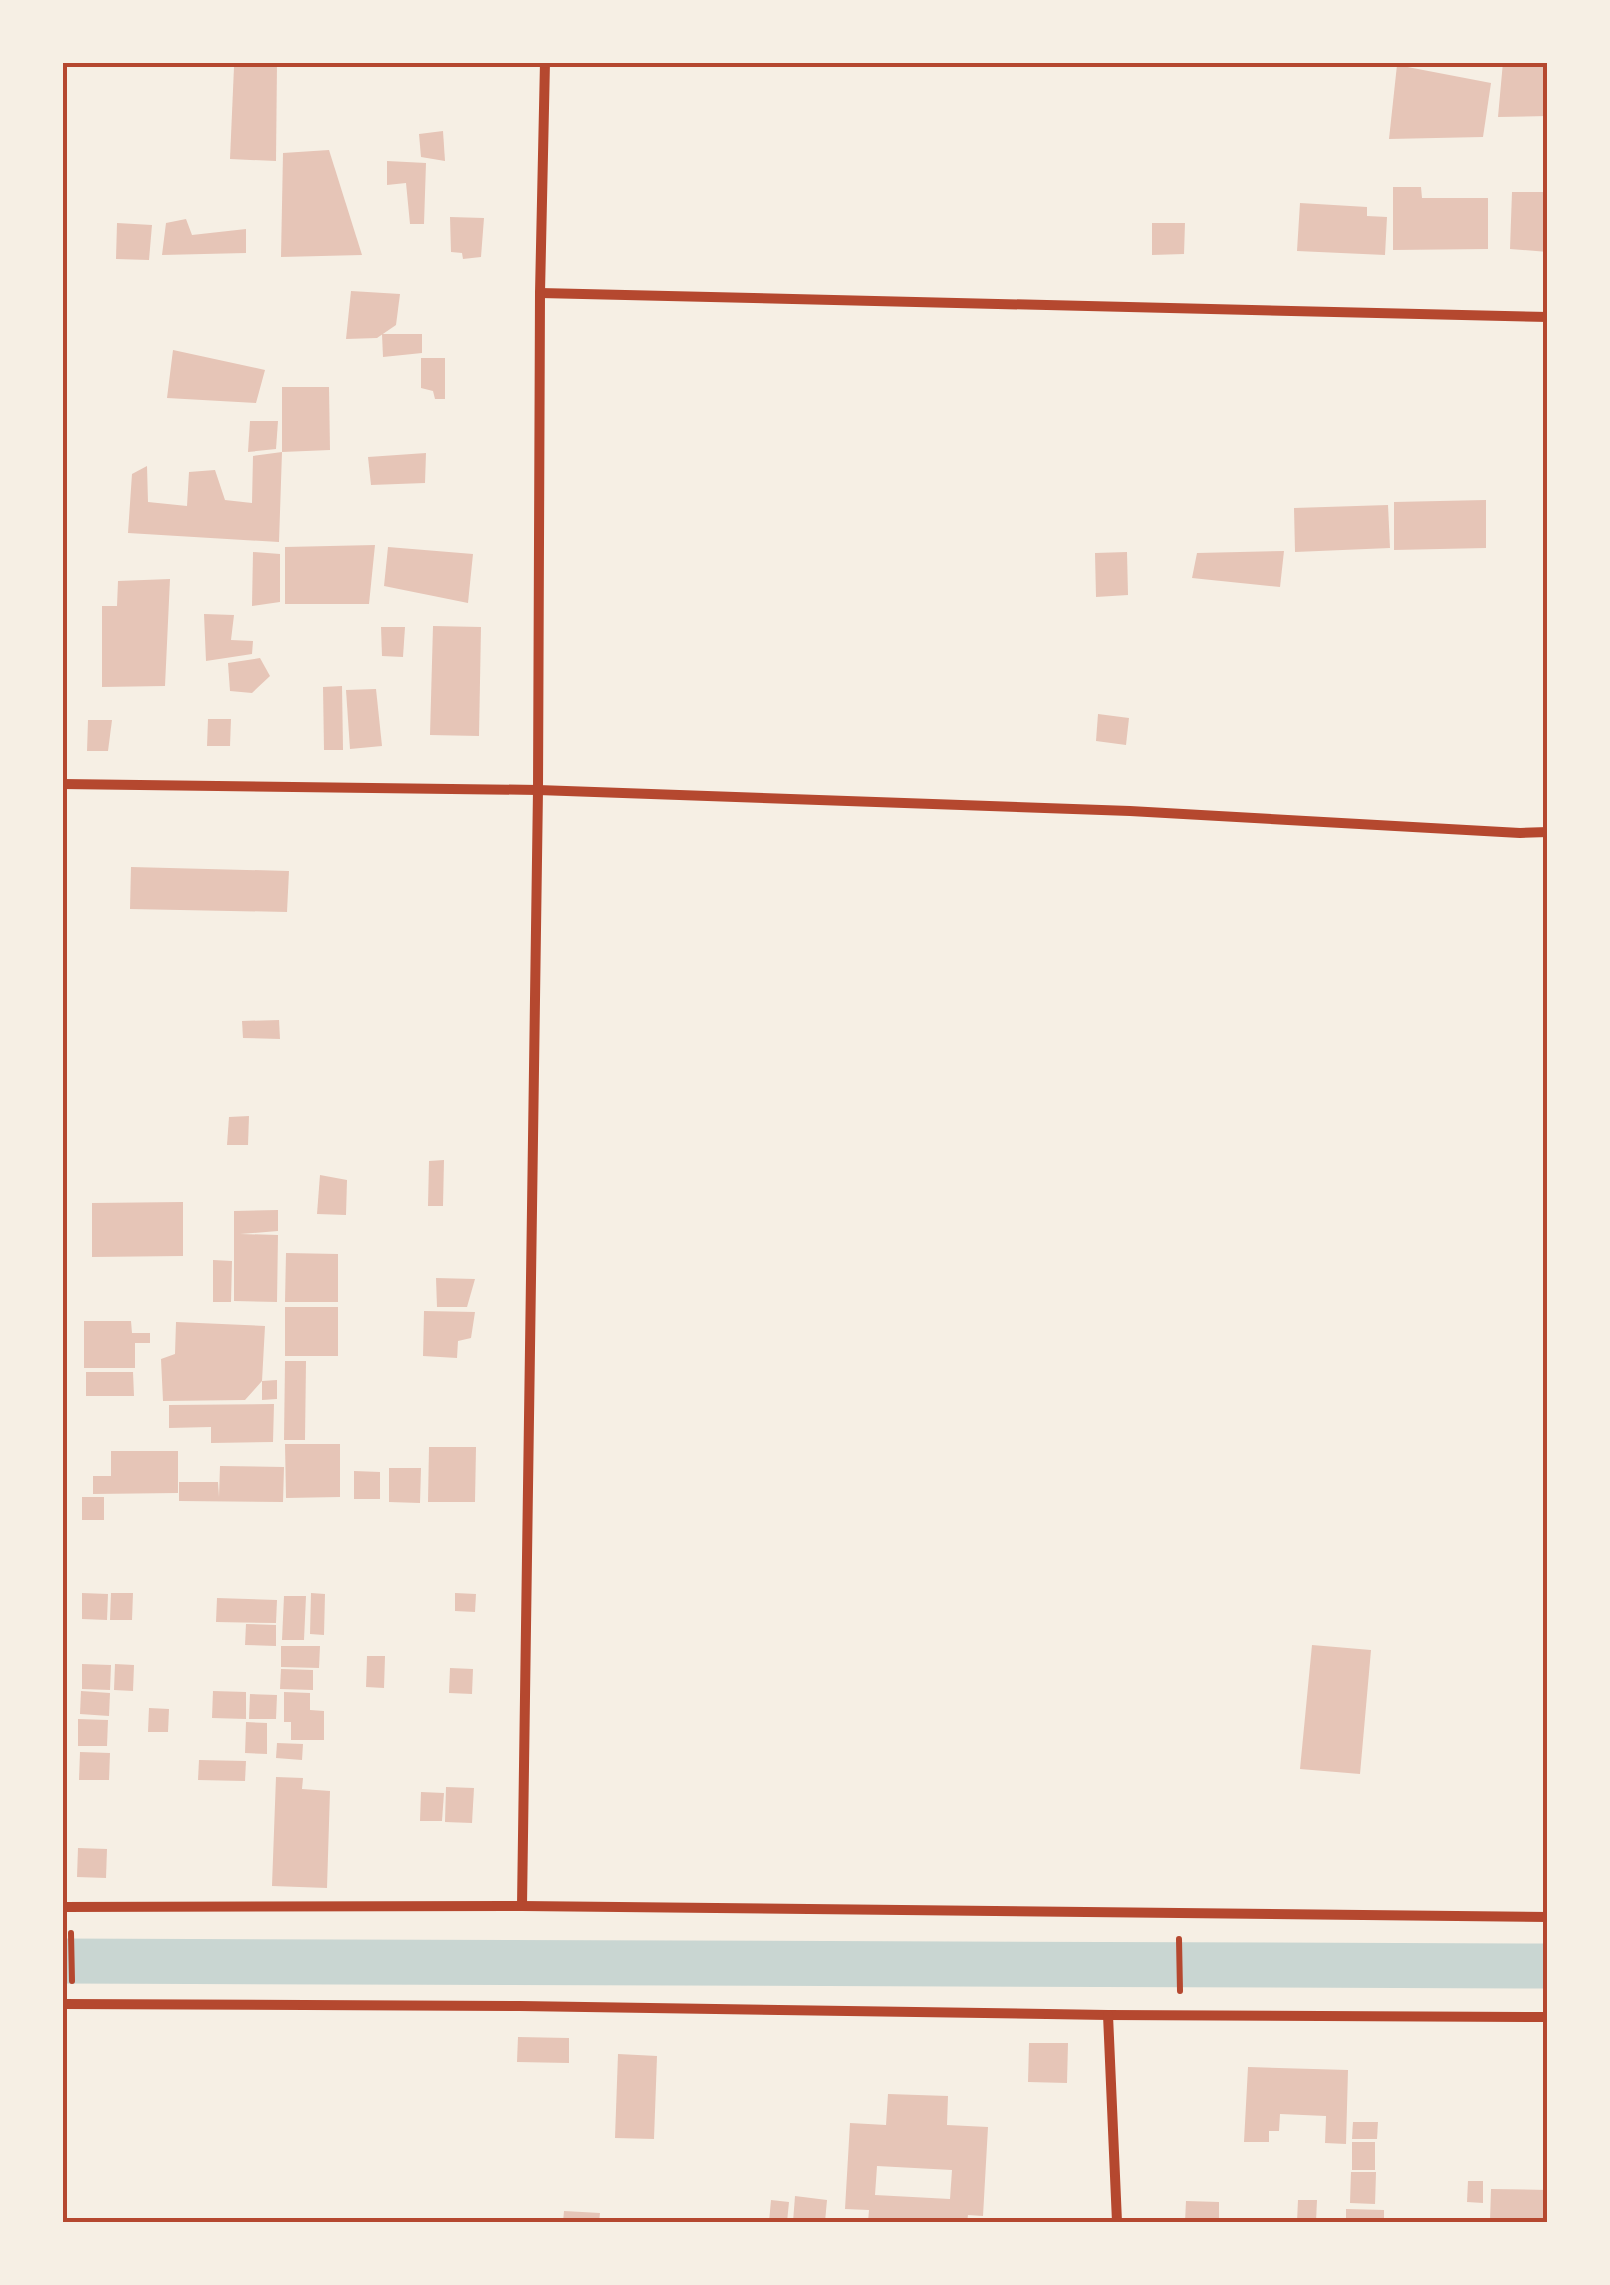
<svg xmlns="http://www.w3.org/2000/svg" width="1610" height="2285" viewBox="0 0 1610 2285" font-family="Montserrat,sans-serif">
<rect width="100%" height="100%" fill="#f6efe4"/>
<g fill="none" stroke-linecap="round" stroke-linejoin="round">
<!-- canal -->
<polyline stroke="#c9d6d2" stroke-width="45" points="62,1961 1548,1966"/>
</g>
<!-- building -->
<g fill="#e6c5b7" fill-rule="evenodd">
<polygon points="1503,62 1548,62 1548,116 1498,117"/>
<polygon points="277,63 276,161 230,159 234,67"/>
<polygon points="1397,65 1491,83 1483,137 1389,139"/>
<polygon points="443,131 445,161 421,157 419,134"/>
<polygon points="329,150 362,255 281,257 283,153"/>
<polygon points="387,161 426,163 424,224 410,224 406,183 387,185"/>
<polygon points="1393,187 1421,187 1422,198 1488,198 1488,249 1393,250"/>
<polygon points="1512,192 1548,192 1548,252 1510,249"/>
<polygon points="1300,203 1367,207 1367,216 1387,217 1385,255 1297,251"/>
<polygon points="450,217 484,218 481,257 463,259 462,253 451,252"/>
<polygon points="186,219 192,235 246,229 246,253 162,255 166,223"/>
<polygon points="117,223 152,225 149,260 116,259"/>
<polygon points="1152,223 1185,223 1184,254 1152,255"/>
<polygon points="351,291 400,294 396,325 377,338 346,339"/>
<polygon points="382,334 422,334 422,353 383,357"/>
<polygon points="173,350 265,370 256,403 167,398"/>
<polygon points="421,358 445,358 445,399 435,399 433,391 421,388"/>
<polygon points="282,387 329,387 330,450 282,452"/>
<polygon points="250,421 278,421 276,449 248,452"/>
<polygon points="282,452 279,542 128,533 132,474 147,466 148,502 187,506 189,472 215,470 225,500 252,503 253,456"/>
<polygon points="426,453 425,483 371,485 368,457"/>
<polygon points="1486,500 1486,548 1394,550 1394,502"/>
<polygon points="1388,505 1390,548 1295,552 1294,508"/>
<polygon points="375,545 369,604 285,604 285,547"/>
<polygon points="388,547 473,554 468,603 384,586"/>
<polygon points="1284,551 1280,587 1192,578 1197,553"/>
<polygon points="253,552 280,554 280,602 252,606"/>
<polygon points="1127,552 1128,595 1096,597 1095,553"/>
<polygon points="170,579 165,686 102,687 102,606 117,606 118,581"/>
<polygon points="204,614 234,615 231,640 253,641 252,654 206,661"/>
<polygon points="433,626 481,627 479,736 430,735"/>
<polygon points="381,627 405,627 403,657 382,656"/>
<polygon points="260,658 270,676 252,693 230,691 228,663"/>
<polygon points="342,686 343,750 324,750 323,687"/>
<polygon points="376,689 382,746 350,749 346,690"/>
<polygon points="1098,714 1129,718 1126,745 1096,741"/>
<polygon points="208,719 231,719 230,746 207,746"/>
<polygon points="88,720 112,720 108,751 87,751"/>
<polygon points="131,867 289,871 287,912 130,909"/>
<polygon points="279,1020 280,1039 243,1038 242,1021"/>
<polygon points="249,1116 248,1145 227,1145 229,1117"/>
<polygon points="444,1160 443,1206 428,1206 429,1161"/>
<polygon points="320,1175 347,1180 346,1215 317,1214"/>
<polygon points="183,1202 183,1256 92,1257 92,1203"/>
<polygon points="278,1210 278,1231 240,1234 278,1235 277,1302 234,1301 234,1211"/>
<polygon points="286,1253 338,1254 338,1302 285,1302"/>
<polygon points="213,1260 232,1261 231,1302 213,1302"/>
<polygon points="436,1278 475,1279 467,1307 437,1307"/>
<rect x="285" y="1307" width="53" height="49"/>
<polygon points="424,1311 475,1312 471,1338 458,1341 457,1358 423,1356"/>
<polygon points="84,1321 131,1321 132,1333 150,1333 150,1343 135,1343 135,1368 84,1368"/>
<polygon points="176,1322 265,1326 262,1381 245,1400 163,1401 161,1359 175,1354"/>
<polygon points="285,1361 306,1361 305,1440 284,1440"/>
<polygon points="86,1372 133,1372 134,1396 86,1396"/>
<polygon points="277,1380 277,1399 262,1400 262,1381"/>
<polygon points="274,1404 273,1442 211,1443 211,1427 169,1428 169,1405"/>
<polygon points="285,1444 340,1444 340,1497 286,1498"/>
<polygon points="429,1447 476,1447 475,1502 428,1502"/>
<polygon points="111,1451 178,1451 178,1493 93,1494 93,1476 111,1476"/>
<polygon points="220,1466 284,1467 283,1502 179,1501 179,1482 218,1482 219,1497"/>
<polygon points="389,1468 421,1468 420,1503 389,1502"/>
<polygon points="354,1471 380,1472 380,1499 354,1499"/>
<rect x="82" y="1497" width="22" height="23"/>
<polygon points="82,1593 108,1594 107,1620 82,1619"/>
<polygon points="111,1593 133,1593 132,1620 110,1620"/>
<polygon points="311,1593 325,1594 324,1635 310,1634"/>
<polygon points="455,1593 476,1594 475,1612 455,1611"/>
<polygon points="284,1596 306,1596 304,1640 282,1640"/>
<polygon points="217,1598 277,1600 276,1623 216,1622"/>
<polygon points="246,1624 276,1625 276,1646 245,1645"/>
<polygon points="1312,1645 1371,1650 1360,1774 1300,1769"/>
<polygon points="281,1646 320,1646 319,1668 281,1667"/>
<polygon points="367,1656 385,1656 384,1688 366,1687"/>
<polygon points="82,1664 111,1665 110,1690 82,1689"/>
<polygon points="115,1664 134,1665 133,1691 114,1690"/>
<polygon points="450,1668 473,1669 472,1694 449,1693"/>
<polygon points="281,1669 313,1670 313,1690 280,1689"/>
<polygon points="81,1691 110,1693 109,1716 80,1714"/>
<polygon points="213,1691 246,1692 246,1719 212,1718"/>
<polygon points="284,1692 310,1693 310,1710 324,1711 324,1740 291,1740 291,1722 284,1722"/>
<polygon points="250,1694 277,1695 276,1719 249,1719"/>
<polygon points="149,1708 169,1709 168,1732 148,1732"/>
<polygon points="78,1719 108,1720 107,1746 78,1746"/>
<polygon points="246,1722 267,1723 267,1754 245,1753"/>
<polygon points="277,1743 303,1744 302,1760 276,1758"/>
<polygon points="80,1752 110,1753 109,1780 79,1780"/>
<polygon points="199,1760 246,1761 245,1781 198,1780"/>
<polygon points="276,1777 303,1778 302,1789 330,1791 327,1888 272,1886"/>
<polygon points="446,1787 474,1788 472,1823 445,1822"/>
<polygon points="421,1792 444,1793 442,1821 420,1821"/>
<polygon points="78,1848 107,1849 106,1878 77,1877"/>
<polygon points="518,2037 569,2038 569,2063 517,2062"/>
<polygon points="1029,2043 1068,2043 1067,2083 1028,2082"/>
<polygon points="618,2054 657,2056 654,2139 615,2138"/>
<polygon points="1248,2067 1348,2070 1346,2144 1325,2143 1326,2116 1280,2114 1279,2131 1269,2131 1269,2142 1244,2142"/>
<path d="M 888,2094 L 948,2096 L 947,2125 L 988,2127 L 983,2216 L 968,2215 L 967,2222 L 868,2222 L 869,2210 L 845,2209 L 850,2123 L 886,2125 ZM 877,2166 L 952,2170 L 950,2199 L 875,2195 Z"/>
<polygon points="1353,2122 1378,2122 1377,2139 1352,2139"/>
<rect x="1352" y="2142" width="23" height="28"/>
<polygon points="1351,2172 1376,2172 1375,2204 1350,2203"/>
<polygon points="1468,2181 1483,2181 1483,2203 1467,2202"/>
<polygon points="1491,2189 1548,2190 1548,2222 1490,2222"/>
<polygon points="795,2196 827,2200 825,2222 793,2222"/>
<polygon points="771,2200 789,2202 787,2222 769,2222"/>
<polygon points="1298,2200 1317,2200 1316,2222 1297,2222"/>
<polygon points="1186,2201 1219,2202 1219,2222 1185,2222"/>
<polygon points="1346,2209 1384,2210 1384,2222 1346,2222"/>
<polygon points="564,2211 600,2213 599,2222 563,2222"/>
</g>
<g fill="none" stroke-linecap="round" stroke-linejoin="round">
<!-- path -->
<g stroke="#b5482f" stroke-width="6">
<polyline points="71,1933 72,1981"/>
<polyline points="1179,1939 1180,1991"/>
</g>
<!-- minor -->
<g stroke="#b5482f" stroke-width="10">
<polyline points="540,293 1548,317"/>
<polyline points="62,784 538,790 1130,811 1520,833 1548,832"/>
<polyline points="522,1906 538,790 540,293 545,62"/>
<polyline points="62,1907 522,1906 1548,1917"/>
<polyline points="62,2004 520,2006 1108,2015 1548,2017"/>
<polyline points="1108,2015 1117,2222"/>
</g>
</g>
<!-- border -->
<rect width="1610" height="2285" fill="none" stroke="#f6efe4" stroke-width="130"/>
<rect x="65" y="65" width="1480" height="2155" fill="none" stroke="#b5482f" stroke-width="4"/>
</svg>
